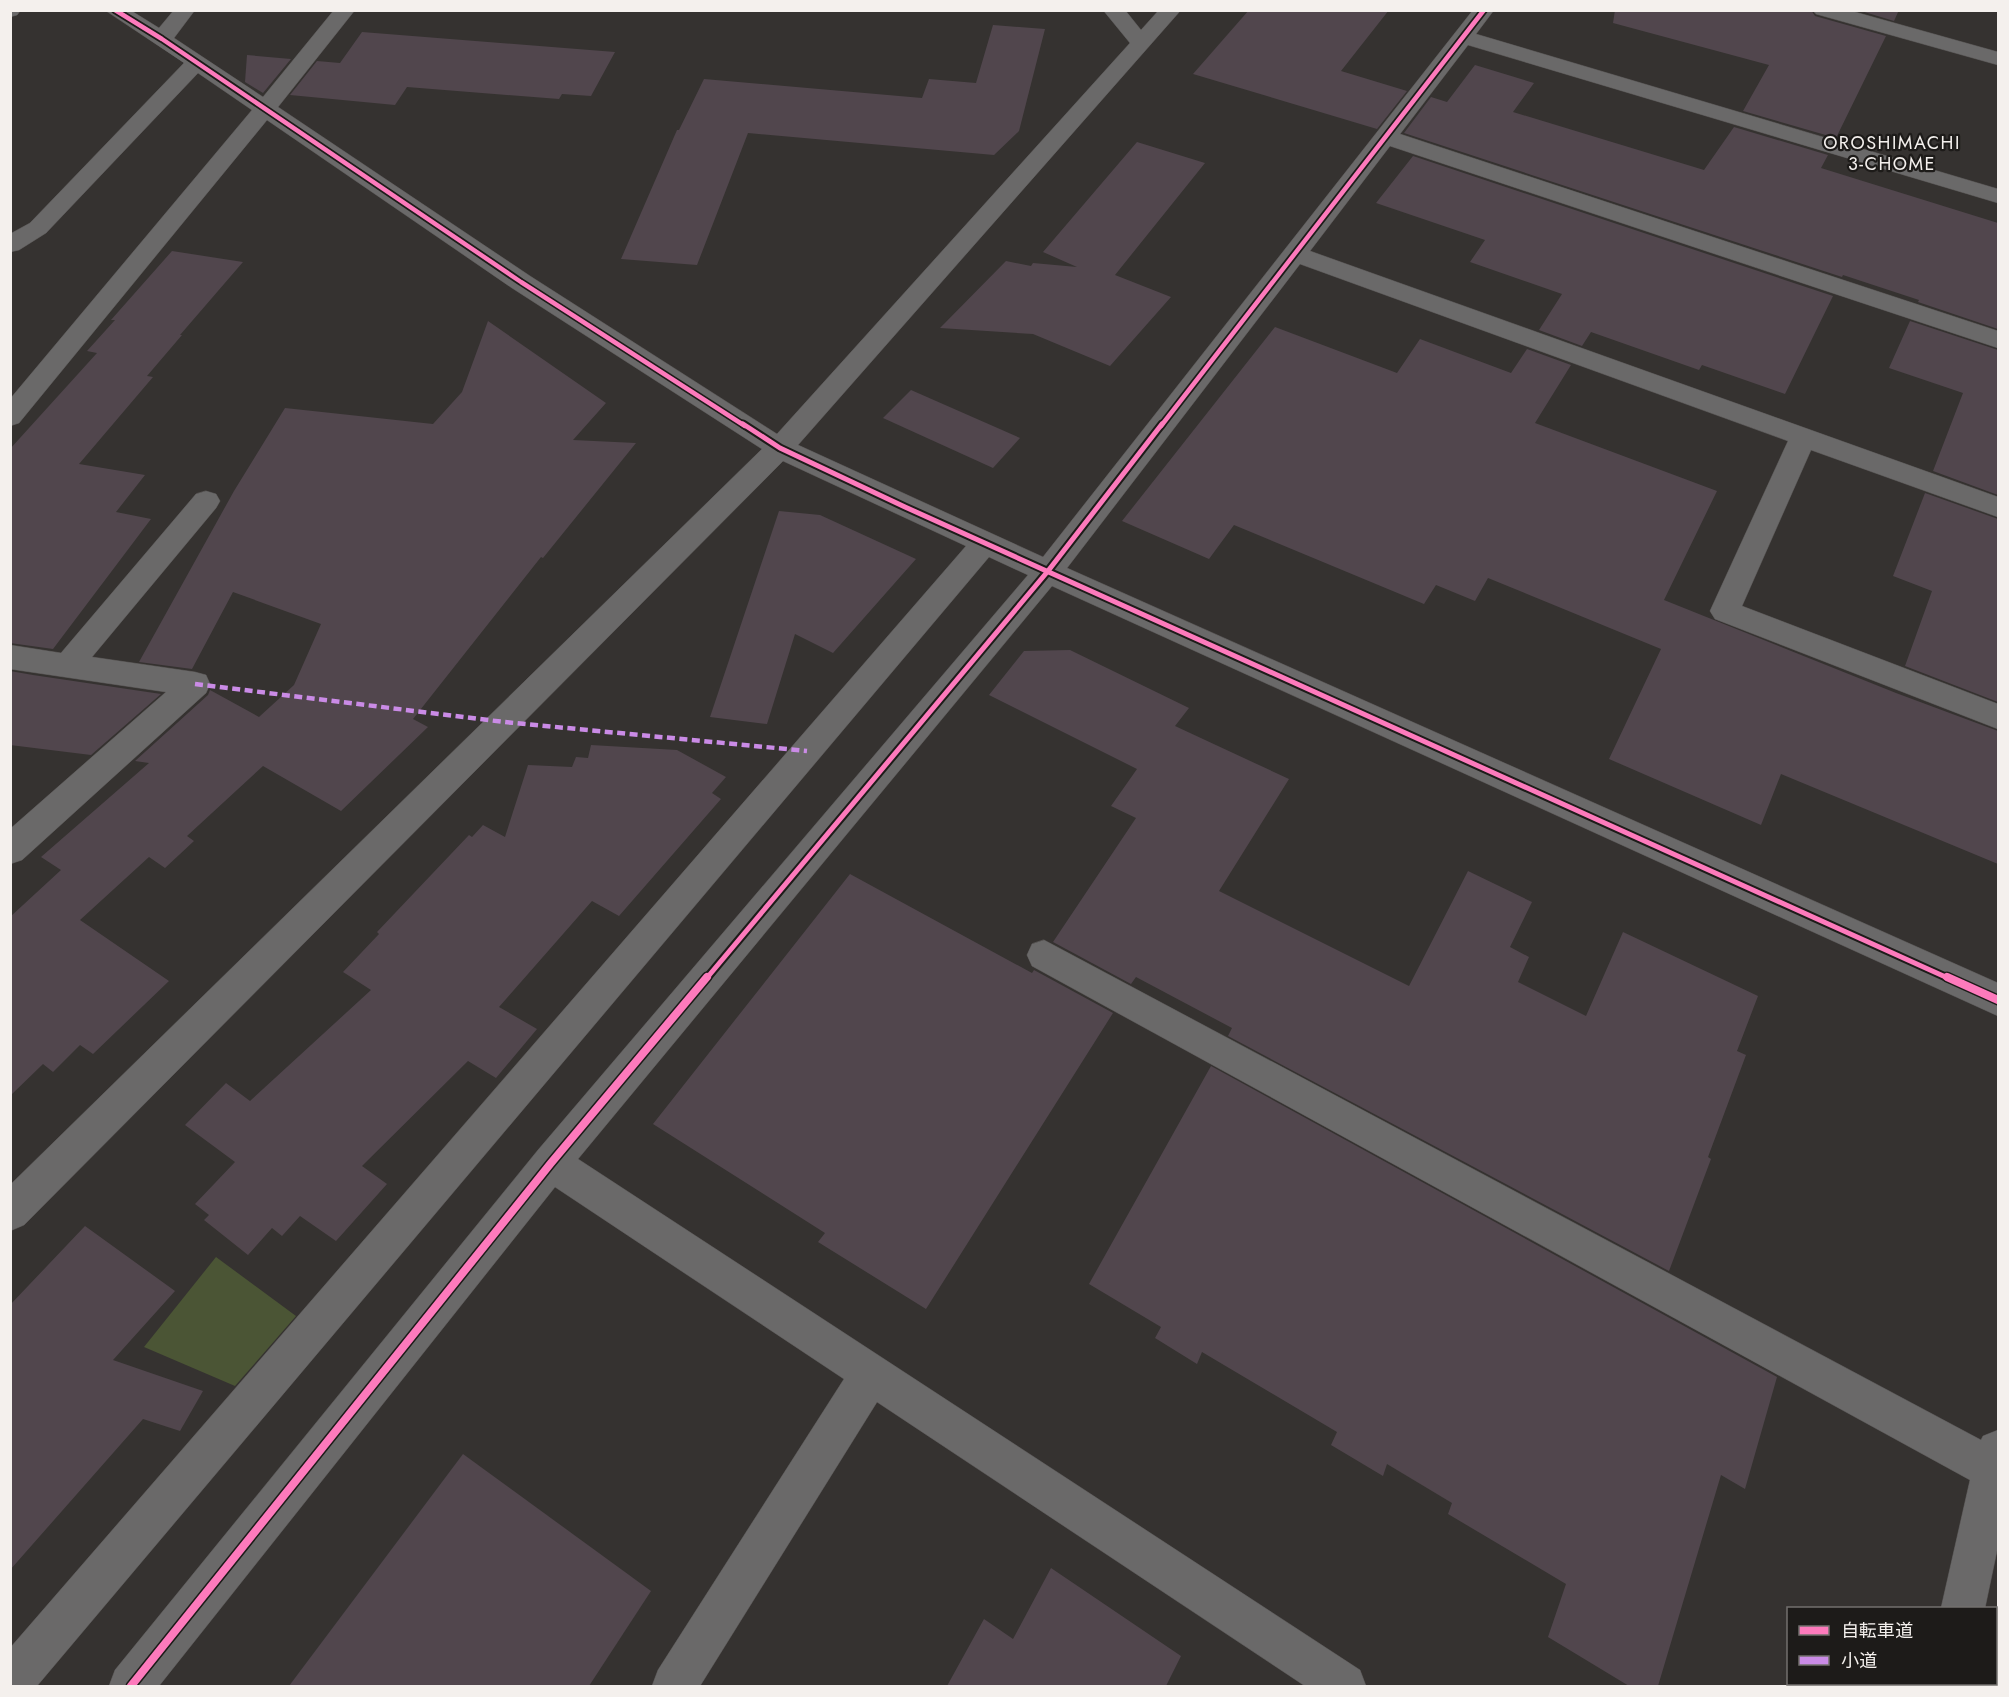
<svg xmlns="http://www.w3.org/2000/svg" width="2009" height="1697" viewBox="0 0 2009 1697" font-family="Jost,'Noto Sans JP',sans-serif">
<rect width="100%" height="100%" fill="#353230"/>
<!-- green -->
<polygon fill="#4b5535" points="216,1257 296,1316 235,1386 144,1347"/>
<!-- building -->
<g fill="#51464d">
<polygon points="1249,10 1389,10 1341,71 1407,91 1377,129 1193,74"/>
<polygon points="1615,10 1811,10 1815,16 1886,36 1836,138 1743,111 1769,65 1613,23"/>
<polygon points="1858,10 1899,10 1894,21"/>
<polygon points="993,25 1045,29 1019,131 994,155 748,133 697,265 621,259 677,130 679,130 704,79 922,98 929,79 976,83"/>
<polygon points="362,32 615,52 591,96 562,94 559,99 407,87 395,105 290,95 317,61 340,63"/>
<polygon points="247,55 291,59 263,93 245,82"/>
<polygon points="1475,65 1534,83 1513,112 1704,170 1734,127 1828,155 1821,168 1998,223 1998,329 1918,302 1919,300 1843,275 1842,277 1404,133 1431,97 1447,102"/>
<polygon points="1137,142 1205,163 1115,275 1171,297 1110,366 1033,334 940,328 1006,261 1031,266 1033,263 1077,267 1043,252"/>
<polygon points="1413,156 1833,296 1785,394 1702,365 1699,370 1591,332 1582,346 1539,330 1562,294 1470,262 1485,240 1376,203"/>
<polygon points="172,251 243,262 180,335 182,335 147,376 153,377 79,464 145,475 116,512 151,519 53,649 10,643 10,449 97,353 87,351 115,320 111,320"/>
<polygon points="488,321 606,403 573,440 636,443 543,558 541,557 413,719 428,727 341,811 263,766 187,836 194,841 165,868 149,857 80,920 169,981 93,1054 80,1045 53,1072 43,1064 10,1096 10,917 61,870 41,857 149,763 135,761 208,695 210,690 259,717 294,685 321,624 233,592 192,669 139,662 234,491 285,408 433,424 462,392"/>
<polygon points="1910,321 1998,350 1998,495 1933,471 1963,393 1889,368"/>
<polygon points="1275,327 1397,373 1420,339 1511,373 1527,349 1571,365 1535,423 1717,491 1664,600 1896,693 1998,731 1998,864 1781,774 1761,825 1609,759 1661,649 1488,578 1475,601 1436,585 1424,604 1234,525 1209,559 1122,521"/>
<polygon points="911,390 1020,438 993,468 883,418"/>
<polygon points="1925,493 1998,519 1998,702 1905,666 1932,591 1893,576"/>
<polygon points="779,511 820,515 916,559 833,653 795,634 767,724 710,717"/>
<polygon points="1070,650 1189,708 1175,726 1289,779 1219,891 1409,986 1468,871 1532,902 1510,947 1529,957 1518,982 1586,1016 1623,932 1758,996 1737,1051 1746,1055 1708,1157 1711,1159 1669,1271 1228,1036 1232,1028 1136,977 1131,984 1053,942 1136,818 1111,806 1137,769 989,695 1024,651"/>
<polygon points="10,671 33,675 161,694 91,755 10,745"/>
<polygon points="591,745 677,750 726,777 712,793 721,799 619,916 592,901 499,1007 537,1029 496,1078 468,1061 362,1166 387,1184 336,1241 300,1216 282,1236 272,1228 248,1255 204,1220 209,1215 195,1204 235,1162 185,1125 226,1083 250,1101 371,990 343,972 379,934 377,932 469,835 472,837 483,825 505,837 528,765 572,767 576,757 588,758"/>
<polygon points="850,874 1032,973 1034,970 1113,1013 926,1309 818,1242 825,1233 653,1124"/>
<polygon points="1211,1066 1777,1377 1745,1489 1721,1475 1658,1686 1629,1686 1548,1637 1566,1584 1448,1514 1452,1503 1387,1464 1383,1476 1331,1445 1337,1432 1202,1352 1197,1364 1155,1338 1161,1327 1089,1284"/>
<polygon points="85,1226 175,1291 113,1360 203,1391 180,1431 143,1419 10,1570 10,1305"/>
<polygon points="463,1454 651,1591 589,1686 289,1686"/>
<polygon points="1051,1568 1181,1656 1166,1686 947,1686 984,1619 1013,1639"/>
</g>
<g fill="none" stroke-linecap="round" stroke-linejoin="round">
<!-- minor casing -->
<g stroke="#53504f" stroke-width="1">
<g id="minor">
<polygon points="10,10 21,10 17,15 10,17"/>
<polygon points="105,10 130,10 159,28 174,10 195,10 174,38 263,97 334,10 355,10 278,107 530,276 777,434 1130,43 1103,10 1125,10 1141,30 1159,10 1181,10 798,445 1043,557 1473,10 1494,10 1476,34 1998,189 1998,203 1468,45 1400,134 1998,331 1998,348 1390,146 1310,251 1998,497 1998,517 1811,450 1742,606 1998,704 1998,729 1715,619 1710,611 1788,441 1300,264 1067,568 1998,983 1998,1016 1052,586 578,1159 1360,1670 1366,1686 1305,1686 877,1402 700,1686 652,1686 658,1670 844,1379 555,1187 159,1686 109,1686 115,1670 538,1150 1028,575 989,557 37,1686 10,1686 10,1648 966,546 783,461 24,1225 10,1231 10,1185 762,449 512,288 267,120 19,423 10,426 10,399 252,110 198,73 46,233 19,250 10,252 10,234 30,223 184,63"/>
<polygon points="1813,10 1848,10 1998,52 1998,65 1816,14"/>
<polygon points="206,491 216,494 220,501 216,508 92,657 195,672 206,675 210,684 206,693 22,860 10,864 10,829 166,692 10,669 10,645 61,653 196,494"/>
<polygon points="1044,940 1981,1440 1983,1436 1998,1430 1998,1546 1985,1608 1941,1608 1970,1480 1032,966 1027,955 1032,944"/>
<polygon points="1923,1684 1969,1684 1968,1686 1923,1686"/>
</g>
</g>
<!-- minor -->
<use href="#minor" fill="#6a6969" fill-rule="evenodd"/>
<!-- quiet -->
<polyline stroke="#ca8be6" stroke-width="4.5" stroke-dasharray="8 4.5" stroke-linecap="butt" points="195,684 504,722 807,751"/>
<!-- cycleway-far2 casing -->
<g stroke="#1d1b19" stroke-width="8">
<g id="cycleway-far2">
<polyline points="115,10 162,39 521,282 745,426"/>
<polyline points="1161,426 1484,10"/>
</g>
</g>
<!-- cycleway-far1 casing -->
<g stroke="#1d1b19" stroke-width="9">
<g id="cycleway-far1">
<polyline points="743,424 780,448 905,507 1950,979"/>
<polyline points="706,979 1048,571 1162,424"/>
</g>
</g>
<!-- cycleway casing -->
<g stroke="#1d1b19" stroke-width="11">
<g id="cycleway">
<polyline points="1947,977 1998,1000"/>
<polyline points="131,1686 551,1163 707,977"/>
</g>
</g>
<!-- cycleway-far2 -->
<use href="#cycleway-far2" stroke="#fd7abc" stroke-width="4.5"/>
<!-- cycleway-far1 -->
<use href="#cycleway-far1" stroke="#fd7abc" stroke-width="5"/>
<!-- cycleway -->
<use href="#cycleway" stroke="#fd7abc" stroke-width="8"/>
</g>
<g text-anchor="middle" stroke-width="4.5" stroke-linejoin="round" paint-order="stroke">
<!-- far-neighbourhood labels -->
<g font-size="18" letter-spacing="1.5" fill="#f4f0ed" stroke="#1d1b19">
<text x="1892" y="149">OROSHIMACHI<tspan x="1892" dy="21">3-CHOME</tspan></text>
</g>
</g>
<!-- border -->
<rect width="2009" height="1697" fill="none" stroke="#f4f0ed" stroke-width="24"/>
<!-- legend -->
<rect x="1787" y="1607" width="210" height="78" fill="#1d1b19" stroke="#73706e" stroke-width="1.5"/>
<rect x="1799" y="1626" width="30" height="9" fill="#fd7abc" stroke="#73706e" stroke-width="1.5"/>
<text x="1841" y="1637" font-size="18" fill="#f4f0ed">自転車道</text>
<rect x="1799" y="1656" width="30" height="9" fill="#ca8be6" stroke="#73706e" stroke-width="1.5"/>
<text x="1841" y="1667" font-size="18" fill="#f4f0ed">小道</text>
</svg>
